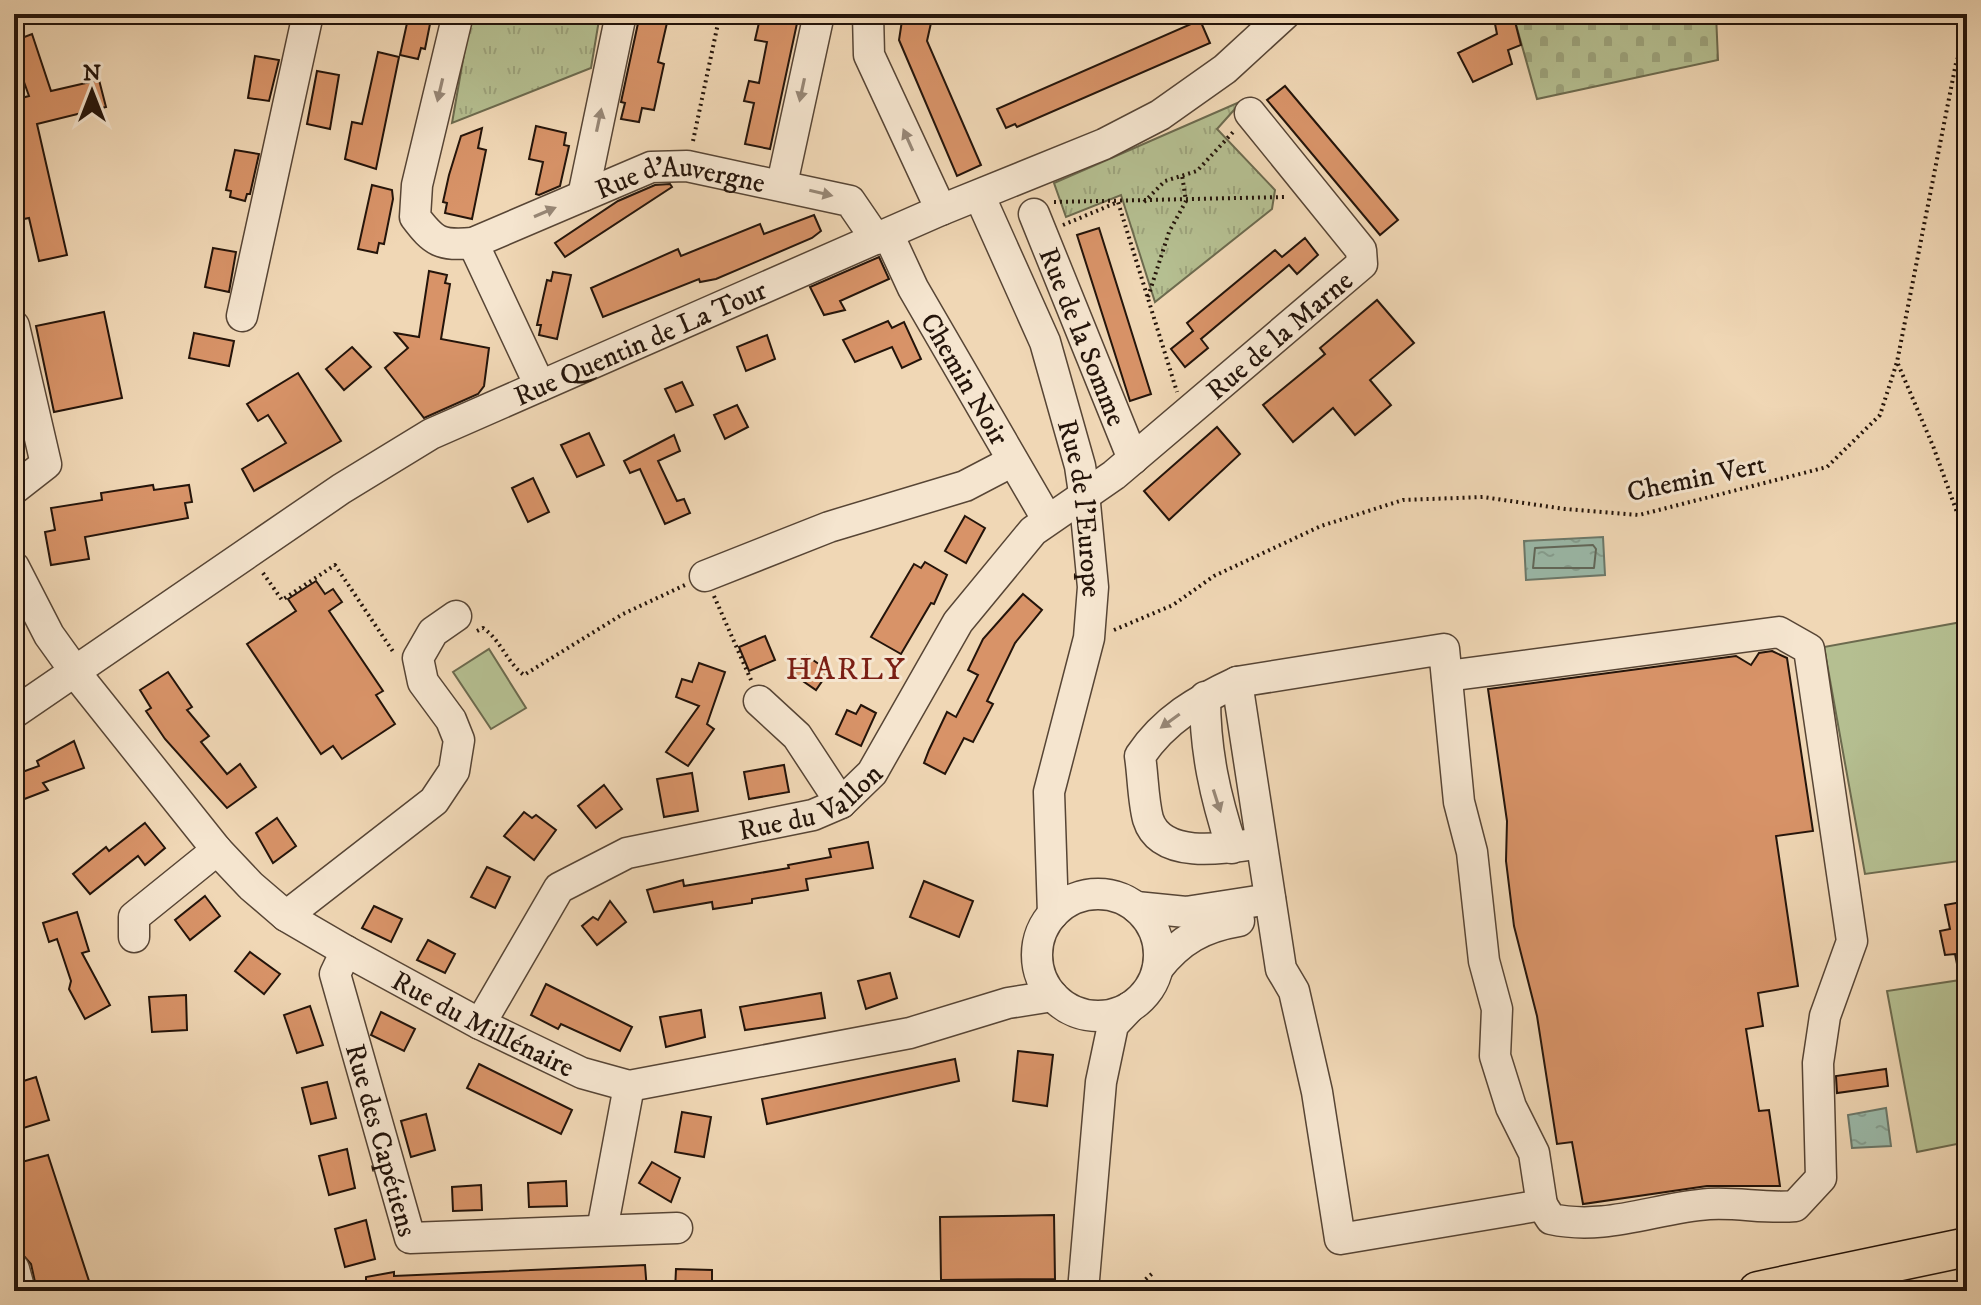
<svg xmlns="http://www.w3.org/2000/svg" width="1981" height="1305" viewBox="0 0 1981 1305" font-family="'IM FELL DW Pica',serif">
<defs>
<pattern id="cemetery-stones" width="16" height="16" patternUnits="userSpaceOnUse" patternTransform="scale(2)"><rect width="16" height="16" fill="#b5bf91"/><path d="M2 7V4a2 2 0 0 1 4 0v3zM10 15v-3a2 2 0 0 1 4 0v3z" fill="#9ca37c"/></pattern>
<pattern id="park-tufts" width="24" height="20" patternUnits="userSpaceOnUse" patternTransform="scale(2)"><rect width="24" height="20" fill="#b5bf91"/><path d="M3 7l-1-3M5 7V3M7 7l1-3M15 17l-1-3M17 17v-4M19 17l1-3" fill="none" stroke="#9ca37c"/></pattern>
<pattern id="water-ripples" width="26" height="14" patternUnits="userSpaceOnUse" patternTransform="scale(2)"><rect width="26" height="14" fill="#9bbaaa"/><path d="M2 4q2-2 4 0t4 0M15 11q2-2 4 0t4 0" fill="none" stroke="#859f91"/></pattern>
</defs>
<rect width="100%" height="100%" fill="#f0d7b5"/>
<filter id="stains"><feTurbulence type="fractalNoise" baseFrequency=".0025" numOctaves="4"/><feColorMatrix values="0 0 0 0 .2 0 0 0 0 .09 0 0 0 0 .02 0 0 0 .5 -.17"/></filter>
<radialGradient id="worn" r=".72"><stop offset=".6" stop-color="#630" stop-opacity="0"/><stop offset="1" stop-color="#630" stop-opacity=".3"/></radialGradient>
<!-- green -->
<g fill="#b5bf91" stroke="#6c6a4e" stroke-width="2">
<polygon points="1967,621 1967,860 1865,874 1824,647"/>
<polygon points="489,649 526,708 491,729 453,672"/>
<polygon points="1967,979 1967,1142 1917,1152 1887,991"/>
</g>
<!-- cemetery -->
<polygon fill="url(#cemetery-stones)" stroke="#6c6a4e" stroke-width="2" points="1513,14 1716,14 1718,60 1537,99"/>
<!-- park -->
<g fill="url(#park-tufts)" stroke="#6c6a4e" stroke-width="2">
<polygon points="471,14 600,14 591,68 452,123"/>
<polygon points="1242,101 1217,129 1275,190 1272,209 1155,302 1121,195 1066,217 1054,183"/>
</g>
<!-- water -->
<g fill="url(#water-ripples)" stroke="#6b786a" stroke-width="2">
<polygon points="1603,537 1605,575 1526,580 1524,541"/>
<polygon points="1886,1108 1891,1146 1852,1148 1848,1115"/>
</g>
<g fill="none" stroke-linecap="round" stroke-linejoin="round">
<!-- shore -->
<polygon stroke="#60675a" stroke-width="2" points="1593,545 1596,549 1594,568 1533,568 1535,548"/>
</g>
<!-- building -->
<g fill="#d89368" stroke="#24140a" stroke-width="2">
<polygon points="409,14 432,14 425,49 421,48 418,59 400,55"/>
<polygon points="640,14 669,14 658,62 664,64 654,110 642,108 639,122 621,119 625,103 621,102"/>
<polygon points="761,14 799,14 770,149 745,144 754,103 744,101 749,81 759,83 767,42 755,40"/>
<polygon points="903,14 933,14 927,41 981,165 957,176 899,40"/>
<polygon points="1493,14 1513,14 1521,45 1508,50 1512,64 1473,82 1458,53 1497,34"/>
<polygon points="1200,20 1210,43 1017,127 1015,124 1006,128 997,109"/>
<polygon points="32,34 51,91 99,80 106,107 37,124 67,255 39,261 29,218 14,221 14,190 17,190 14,100 29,96 14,54 14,41"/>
<polygon points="378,52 399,57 376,169 345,159 352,122 362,124"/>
<polygon points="255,56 279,60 269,101 248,98"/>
<polygon points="317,71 339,75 330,129 307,124"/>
<polygon points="1285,86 1398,220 1380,235 1267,100"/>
<polygon points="536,126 566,133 564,145 569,146 560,186 539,195 536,194 543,162 529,159"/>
<polygon points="482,128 478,148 486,150 472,219 445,213 447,203 443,202 449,175 461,136"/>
<polygon points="235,150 259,154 250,194 247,194 245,201 230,197 231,191 226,190"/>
<polygon points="670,184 672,187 565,257 555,243 618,201 655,185"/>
<polygon points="372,185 392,190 393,199 384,244 379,243 377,253 358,249"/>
<polygon points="814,215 821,231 812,238 716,279 700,282 699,279 603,317 591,288 678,249 681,256 760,224 764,234"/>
<polygon points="1099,228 1151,394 1130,401 1077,235"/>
<polygon points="1305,238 1318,255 1297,274 1289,265 1201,339 1208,348 1185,367 1171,349 1193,331 1187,323 1275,250 1282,257"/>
<polygon points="213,248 236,252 229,292 205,287"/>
<polygon points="879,257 889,279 840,301 845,310 824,315 810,287"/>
<polygon points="429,271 447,275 445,283 450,284 441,339 489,348 484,386 478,394 424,418 385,368 408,348 395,333 419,337"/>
<polygon points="553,272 571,275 557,339 539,335 541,325 537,325 547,280 551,281"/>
<polygon points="1377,300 1414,343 1370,380 1391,405 1355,435 1333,408 1293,442 1263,405 1325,354 1320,348"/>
<polygon points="104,312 122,398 54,412 36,326"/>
<polygon points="888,321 892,328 904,322 921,359 902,368 892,347 855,362 843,340"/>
<polygon points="194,333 234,341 229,366 189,358"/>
<polygon points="767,335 775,359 746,371 737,347"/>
<polygon points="352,347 371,367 344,390 326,369"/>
<polygon points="298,373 341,441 254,491 242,469 286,443 268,415 258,421 247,404"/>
<polygon points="682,382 693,405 676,412 665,389"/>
<polygon points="737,405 748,427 725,439 714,415"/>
<polygon points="1217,427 1240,454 1169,520 1144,491"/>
<polygon points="589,433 604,465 577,477 561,445"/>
<polygon points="674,435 680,451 658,461 677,501 684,499 690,513 665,524 640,469 630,473 624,461"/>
<polygon points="533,478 549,512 528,522 512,488"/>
<polygon points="153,485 154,490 189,485 192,502 185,503 188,518 85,537 89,559 51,565 45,532 55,530 51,508 102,500 101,493"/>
<polygon points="965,516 985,528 966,563 945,551"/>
<polygon points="925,562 947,575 934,604 931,603 901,654 871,637 914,564 921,568"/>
<polygon points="316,581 325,594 333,589 342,602 329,611 383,691 376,695 395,724 342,759 333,746 321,754 247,644 296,611 288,599"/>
<polygon points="1023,594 1042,610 1015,643 987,701 993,704 973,742 964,738 945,774 924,763 929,750 947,712 956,717 978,675 968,670 983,639"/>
<polygon points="765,636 775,660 749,671 739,647"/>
<polygon points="1772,651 1787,658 1813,831 1776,836 1798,986 1758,993 1763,1026 1746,1029 1759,1111 1769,1110 1780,1186 1707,1186 1583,1204 1572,1142 1557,1144 1537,1016 1514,926 1506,861 1507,821 1488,689 1736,656 1751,665 1759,653"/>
<polygon points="807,656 829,671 816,690 794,675"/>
<polygon points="699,663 725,672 707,724 714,729 688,766 666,752 699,706 676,697 682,679 692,682"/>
<polygon points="168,672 192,707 187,710 209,736 201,742 227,774 240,764 256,787 227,808 165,739 146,711 151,708 140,690"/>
<polygon points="861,705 876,713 861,746 836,734 847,710 856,714"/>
<polygon points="74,741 84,768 43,783 48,790 14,803 14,775 39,766 37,761"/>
<polygon points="784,765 789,792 749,799 744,772"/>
<polygon points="692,773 698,811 664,817 657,779"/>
<polygon points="604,785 622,809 596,828 578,806"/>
<polygon points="524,812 532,818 536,815 556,830 534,860 504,836"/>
<polygon points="277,818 296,846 273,863 256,833"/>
<polygon points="145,823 165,848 145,865 138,856 90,894 73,874 106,847 109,851"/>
<polygon points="868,842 873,868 806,879 808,890 752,899 752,903 713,909 712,902 654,912 647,890 683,880 684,886 789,868 788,865 831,857 829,849"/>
<polygon points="487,867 510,877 495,908 471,897"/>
<polygon points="924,881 973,901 959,937 910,917"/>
<polygon points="205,896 220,916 190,940 175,920"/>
<polygon points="610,901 626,922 597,945 582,926 593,917 598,920"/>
<polygon points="1967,901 1967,973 1959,974 1955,954 1945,955 1940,931 1950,929 1945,905"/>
<polygon points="374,906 402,919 391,942 362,928"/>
<polygon points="77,912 89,951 82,953 110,1005 85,1019 69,989 71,981 57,939 49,942 43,923"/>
<polygon points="428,940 455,954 445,973 417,960"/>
<polygon points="250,952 280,974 264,994 235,971"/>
<polygon points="890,973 897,998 866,1009 858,981"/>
<polygon points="546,984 632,1027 620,1051 561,1024 558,1029 531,1015"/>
<polygon points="821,993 825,1018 745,1030 740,1007"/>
<polygon points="186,995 187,1030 152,1032 149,997"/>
<polygon points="310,1006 323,1045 297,1053 284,1015"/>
<polygon points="701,1010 705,1037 666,1047 660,1017"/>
<polygon points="381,1012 415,1029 404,1051 371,1035"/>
<polygon points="1018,1051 1053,1055 1047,1106 1013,1101"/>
<polygon points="955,1059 959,1081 767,1124 762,1099"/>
<polygon points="479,1064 572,1110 561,1134 467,1088"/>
<polygon points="1886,1069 1888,1086 1837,1093 1836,1076"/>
<polygon points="36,1077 49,1120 14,1131 14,1084"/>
<polygon points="327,1082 336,1118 311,1124 302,1088"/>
<polygon points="682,1112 711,1117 704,1157 675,1152"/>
<polygon points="426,1114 435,1150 411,1157 401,1121"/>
<polygon points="347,1149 355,1188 329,1195 319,1156"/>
<polygon points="48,1155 89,1281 37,1291 31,1264 22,1254 14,1227 14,1164"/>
<polygon points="652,1162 680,1178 671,1202 639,1183"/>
<polygon points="566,1181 567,1206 529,1207 528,1183"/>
<polygon points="481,1185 482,1210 453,1211 452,1187"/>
<polygon points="1054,1215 1055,1279 941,1280 940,1217"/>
<polygon points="366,1220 375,1259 345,1267 335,1229"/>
<polygon points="645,1265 647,1291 346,1291 346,1287 366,1281 366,1277 394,1272 394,1276"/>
<polygon points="676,1269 712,1270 712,1291 675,1291"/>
</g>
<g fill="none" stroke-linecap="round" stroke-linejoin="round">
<!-- minor casing -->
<g stroke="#574535" stroke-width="33">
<g id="minor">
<path id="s1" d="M 458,14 L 417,185 L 415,217 C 434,242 440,246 473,243 L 651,167 L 687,166 L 850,201 L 876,239"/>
<polyline points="868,14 869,55 941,210"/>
<polyline points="782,184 819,14"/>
<polyline points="583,196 621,14"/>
<path id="s2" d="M 980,197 L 1045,342 L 1080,466 L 1084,493 L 1093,587 L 1089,638 L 1049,792 L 1053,914"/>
<path id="s3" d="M 1034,214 L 1133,459"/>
<path id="s4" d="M 888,234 L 913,288 L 1047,519"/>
<polyline points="473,243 540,386"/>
<polyline points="242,316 308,14"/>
<polyline points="14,326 46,464 14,489"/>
<path id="s5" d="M 14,567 L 49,635 L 82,681 L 217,850 L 251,886 L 286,916 L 346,951 L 480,1024 L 582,1073 L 629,1086 L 910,1033 L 1008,1003 L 1053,996"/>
<polyline points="705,576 829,527 965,486 1011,462"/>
<polygon points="1444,649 1459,802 1472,852 1484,961 1497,1009 1495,1056 1511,1107 1534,1153 1542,1205 1340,1239 1317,1092 1294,991 1281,969 1237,682"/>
<path d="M 1447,676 L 1779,632 L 1809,649 L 1852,941 L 1825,1016 L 1818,1063 L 1821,1178 L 1795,1206 C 1766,1209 1738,1202 1709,1204 C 1655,1208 1606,1231 1551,1219 L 1542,1205"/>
<path d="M 1237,682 C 1198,700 1164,720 1140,756 C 1143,776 1143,800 1148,819 C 1161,861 1228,848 1261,843"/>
<path d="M 1205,697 C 1205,751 1215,796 1232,848"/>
<polyline points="759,701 797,736 841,803"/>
<path id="s6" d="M 14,713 L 341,489 L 431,434 L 941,210 L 1104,144 L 1160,115 L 1225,69 L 1285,14"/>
<circle cx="1098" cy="955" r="61"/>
<polyline points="1136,907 1186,912 1270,899"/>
<polyline points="286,916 434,801 454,771 459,740 451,720 423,682 418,658 433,632 456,616"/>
<polyline points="134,937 134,917 217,850"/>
<path id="s7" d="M 346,951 L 335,974 L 410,1238 L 677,1228"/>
<path d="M 1158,968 C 1180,940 1203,927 1239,921"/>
<path id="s8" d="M 480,1024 L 559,888 L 627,853 L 813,815 L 841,803 L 872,773 L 958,622 L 1033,531 L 1114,475 L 1362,264 L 1361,250 L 1250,113"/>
<polyline points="602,1230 629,1086"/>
<polyline points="14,1269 20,1291"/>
<polyline points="1083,1291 1101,1082 1113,1025 1130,1007"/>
</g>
</g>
<!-- major casing -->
<g stroke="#24140a" stroke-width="41">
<polyline id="major" points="1758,1291 1967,1247"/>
</g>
<!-- path -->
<g stroke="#24140a" stroke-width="4" stroke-dasharray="2 4" stroke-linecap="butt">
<polyline points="693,141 720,14"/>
<polyline points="1054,202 1285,197"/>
<polyline points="1144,202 1165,181 1197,171 1235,130"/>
<polyline points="1063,225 1118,202 1177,392"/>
<polyline points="1148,297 1169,232 1186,201 1182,175"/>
<polyline points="1898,364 1933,446 1967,540"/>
<polyline points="263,573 282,600 335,565 394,653"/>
<polyline points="714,596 751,680"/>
<polyline points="1114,630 1173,605 1214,576 1321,526 1403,500 1483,497 1565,509 1639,515 1827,467 1880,415 1897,362 1956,63 1967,33"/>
<path d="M 477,631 L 483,628 C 501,640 507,663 524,675 L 623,614 L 685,585"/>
<polyline points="1132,1291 1154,1272"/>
</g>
<!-- minor -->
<use href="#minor" stroke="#f5e5cf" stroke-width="30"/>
<!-- major -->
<use href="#major" stroke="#f0d7b5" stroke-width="38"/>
</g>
<!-- one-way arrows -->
<defs><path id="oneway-solid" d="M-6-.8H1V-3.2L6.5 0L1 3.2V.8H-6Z" transform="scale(2)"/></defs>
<g fill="#978776">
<use href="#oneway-solid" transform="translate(440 90) rotate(103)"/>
<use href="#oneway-solid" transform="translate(802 90) rotate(102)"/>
<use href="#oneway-solid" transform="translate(599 120) rotate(-78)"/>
<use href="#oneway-solid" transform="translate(908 140) rotate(-114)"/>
<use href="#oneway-solid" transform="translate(821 193) rotate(13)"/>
<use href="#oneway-solid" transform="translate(545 212) rotate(-23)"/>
<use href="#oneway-solid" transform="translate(1170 721) rotate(144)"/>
<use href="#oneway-solid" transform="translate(1217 801) rotate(72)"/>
</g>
<g text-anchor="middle" stroke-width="6" stroke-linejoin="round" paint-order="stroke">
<!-- street labels -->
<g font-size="28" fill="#24140a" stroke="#f5e5cf">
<text dy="10" stroke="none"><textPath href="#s1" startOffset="498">Rue d'Auvergne</textPath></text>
<text dy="10" stroke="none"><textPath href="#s8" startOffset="1104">Rue de la Marne</textPath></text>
<text dy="10" stroke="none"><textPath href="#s3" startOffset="132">Rue de la Somme</textPath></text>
<text dy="10" stroke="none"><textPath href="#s6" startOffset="730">Rue Quentin de La Tour</textPath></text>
<text dy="10" stroke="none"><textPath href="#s4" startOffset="164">Chemin Noir</textPath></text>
<text transform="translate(1696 477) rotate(-12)" y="10">Chemin Vert</text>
<text dy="10" stroke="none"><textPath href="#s2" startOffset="330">Rue de l'Europe</textPath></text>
<text dy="10" stroke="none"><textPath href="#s8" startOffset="426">Rue du Vallon</textPath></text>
<text dy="10" stroke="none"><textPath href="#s5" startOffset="670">Rue du Millénaire</textPath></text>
<text dy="10" stroke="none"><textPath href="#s7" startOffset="198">Rue des Capétiens</textPath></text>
</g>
<!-- quarter labels -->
<g font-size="32" letter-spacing="2" fill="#7a1f14" stroke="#f5e5cf">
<text x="846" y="679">HARLY</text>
</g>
</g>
<!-- margin -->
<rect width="1981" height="1305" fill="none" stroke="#f0d7b5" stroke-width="48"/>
<rect x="16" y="16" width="1949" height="1273" fill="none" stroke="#24140a" stroke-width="4"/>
<rect x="24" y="24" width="1933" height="1257" fill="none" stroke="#24140a" stroke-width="2"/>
<!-- north arrow -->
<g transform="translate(92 92)" stroke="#f5e5cf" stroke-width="6" paint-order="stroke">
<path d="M0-6L14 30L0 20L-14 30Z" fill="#24140a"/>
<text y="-12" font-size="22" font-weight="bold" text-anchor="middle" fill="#24140a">N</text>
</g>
<rect width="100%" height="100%" filter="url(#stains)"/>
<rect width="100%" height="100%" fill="url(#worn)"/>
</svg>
